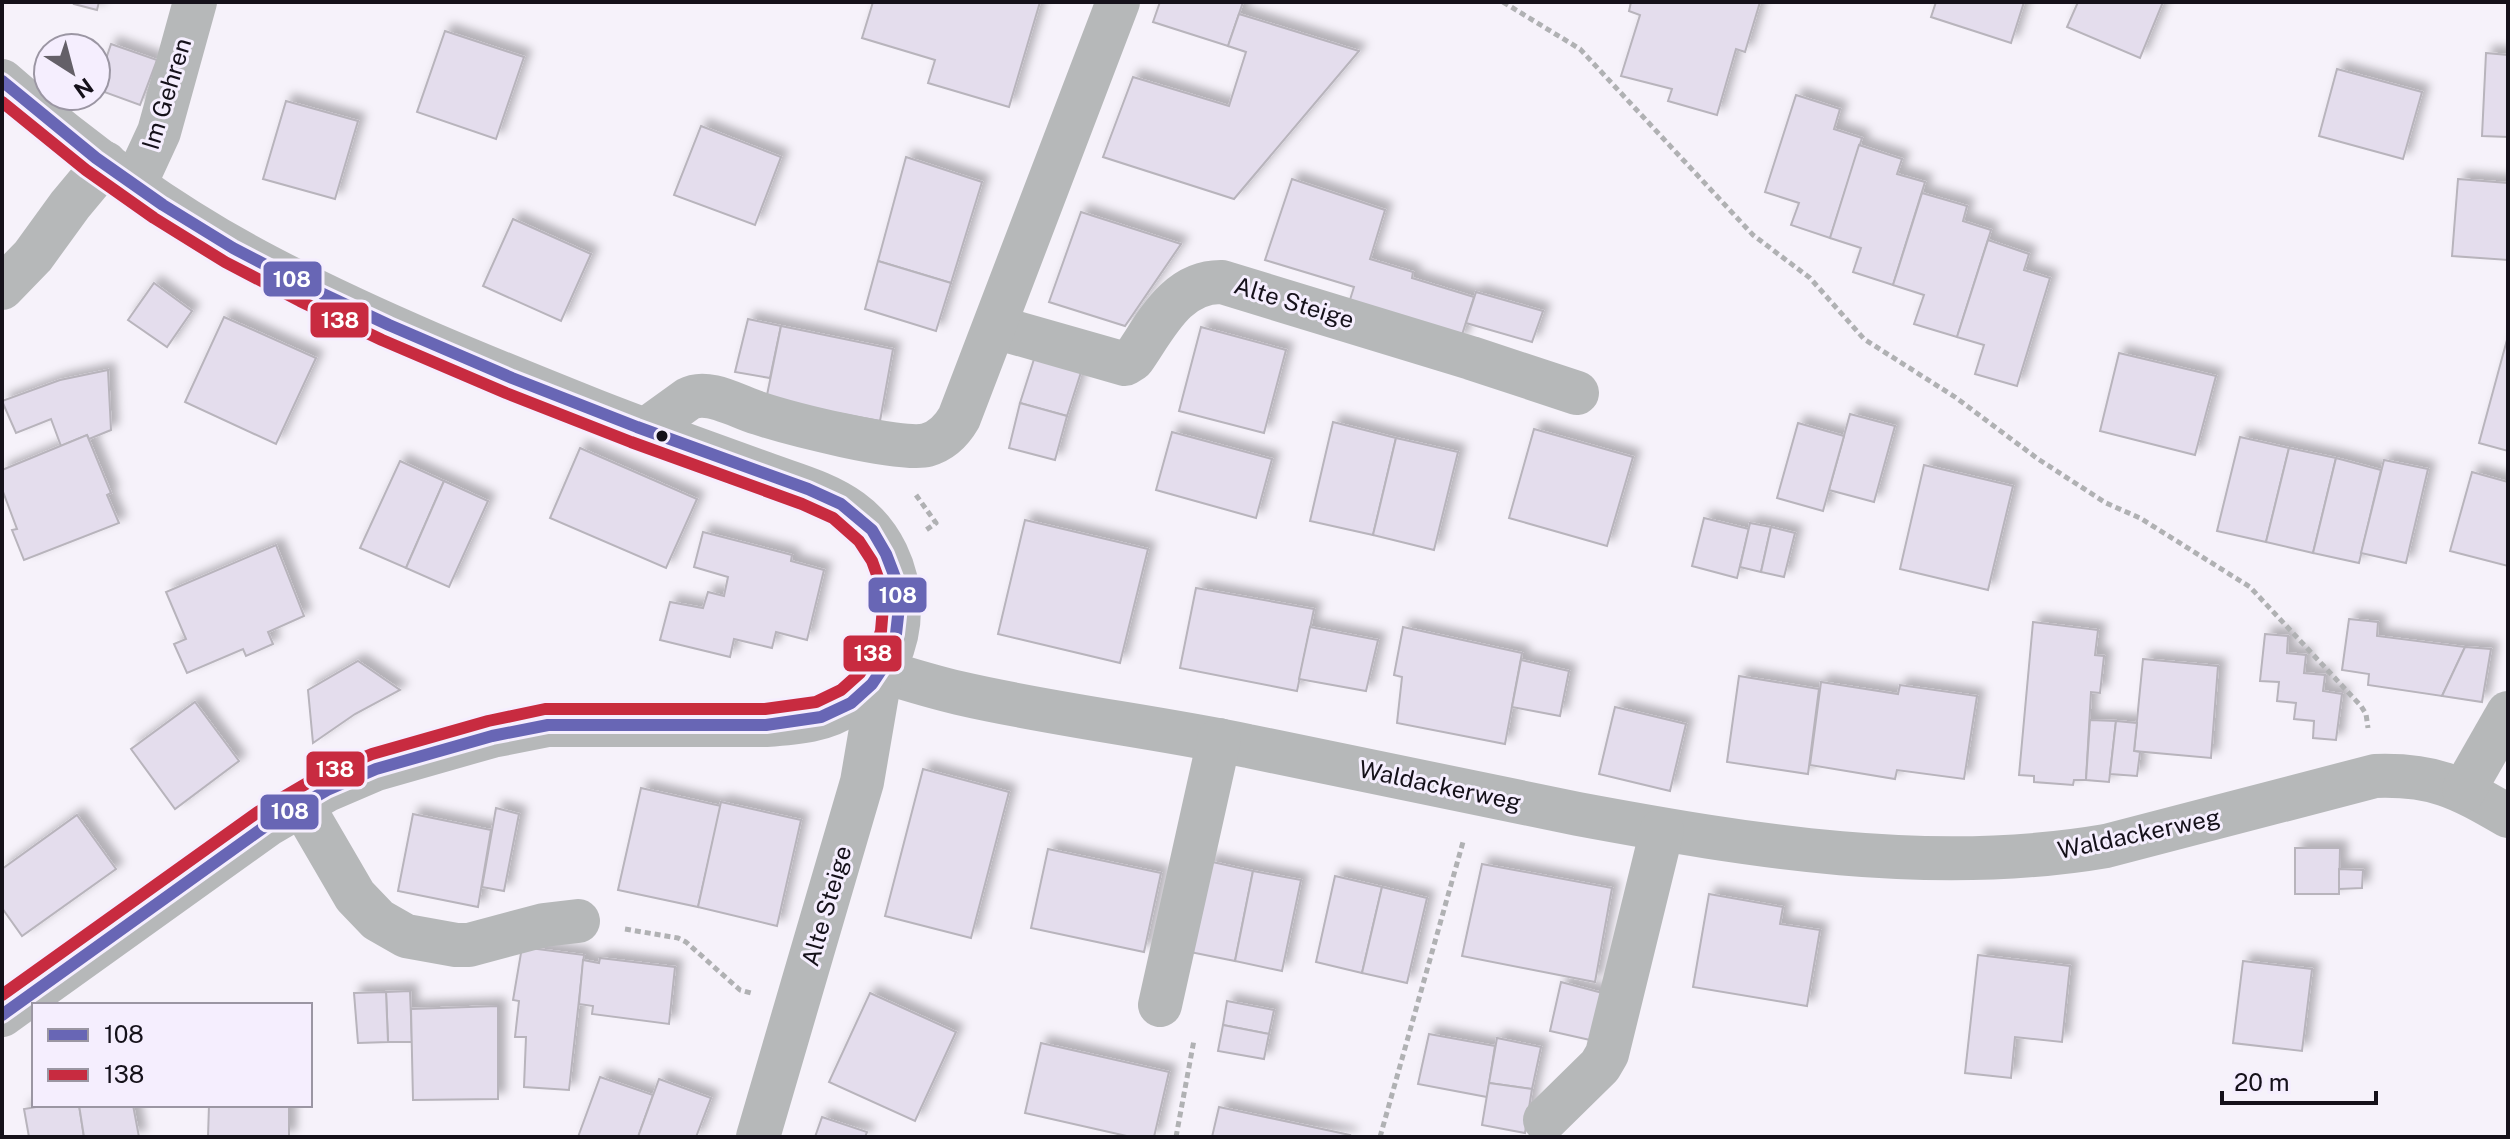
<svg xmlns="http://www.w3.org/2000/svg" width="2510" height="1139" viewBox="0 0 2510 1139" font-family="'Public Sans',sans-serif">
<defs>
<filter id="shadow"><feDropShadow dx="7" dy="-7" stdDeviation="4" flood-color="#0004"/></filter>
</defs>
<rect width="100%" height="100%" fill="#f6f2fa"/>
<!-- building -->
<g fill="#e4dded" stroke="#b8b4bc" stroke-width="2" filter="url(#shadow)">
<polygon points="75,2 99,2 97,10 74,4"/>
<polygon points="873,2 1040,2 1009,107 928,83 935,60 862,38"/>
<polygon points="1160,2 1243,2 1228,46 1153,22"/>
<polygon points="1631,2 1760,2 1745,52 1736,49 1717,115 1668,101 1672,89 1621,76 1640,15 1629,11"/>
<polygon points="1936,2 2024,2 2011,43 1931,17"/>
<polygon points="2078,2 2163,2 2140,58 2067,27"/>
<polygon points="1239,14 1359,51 1234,199 1103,157 1133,77 1229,106 1246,52 1228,46"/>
<polygon points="445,31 524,57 496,139 417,112"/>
<polygon points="111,44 157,60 140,105 96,89"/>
<polygon points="2486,53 2508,55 2508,137 2482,136"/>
<polygon points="2337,69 2422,92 2403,159 2319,136"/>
<polygon points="1796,95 1840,109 1834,129 1862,138 1830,238 1791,225 1799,203 1765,192"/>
<polygon points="286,101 358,121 335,199 263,179"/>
<polygon points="701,126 781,157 755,225 674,195"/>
<polygon points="1859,145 1902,159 1897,174 1925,182 1893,285 1853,272 1861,248 1830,238"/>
<polygon points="906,157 982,182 951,283 878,261"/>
<polygon points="1292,179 1385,210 1370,259 1413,272 1412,278 1474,297 1460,341 1348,306 1354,287 1265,260"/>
<polygon points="2458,179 2508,183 2508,260 2452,256"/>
<polygon points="1922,193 1967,206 1963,221 1991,230 1957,337 1914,324 1924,295 1893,285"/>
<polygon points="1081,212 1181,244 1125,326 1049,302"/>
<polygon points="513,219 591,254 561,321 483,286"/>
<polygon points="1988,240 2029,254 2024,270 2050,278 2017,386 1975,374 1984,345 1957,337"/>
<polygon points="878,261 951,283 936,331 865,309"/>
<polygon points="154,283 192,311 167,347 128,320"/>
<polygon points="1476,292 1543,311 1532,342 1466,323"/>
<polygon points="224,317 316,358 276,444 185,402"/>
<polygon points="748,319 781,326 770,378 735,372"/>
<polygon points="781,326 893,349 880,421 766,400"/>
<polygon points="1201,327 1286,350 1264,433 1179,411"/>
<polygon points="2508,336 2508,451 2479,443"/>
<polygon points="2119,353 2216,376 2195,455 2100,431"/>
<polygon points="1035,356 1082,369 1067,416 1020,403"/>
<polygon points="108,370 111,430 89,439 87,435 61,446 51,419 16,433 2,401 60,380"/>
<polygon points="1020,403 1067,416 1055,460 1009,448"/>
<polygon points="1850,414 1895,426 1874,502 1829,490"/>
<polygon points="1333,422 1396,438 1373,535 1310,521"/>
<polygon points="1798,423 1844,436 1823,511 1777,498"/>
<polygon points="1534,429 1633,457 1607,546 1509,518"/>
<polygon points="1172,432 1272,459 1256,518 1156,490"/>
<polygon points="87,435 111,493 107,495 119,523 24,560 12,530 17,529 2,489 2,470"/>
<polygon points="2240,437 2289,448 2266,542 2217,531"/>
<polygon points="1396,438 1458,452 1434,550 1373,535"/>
<polygon points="580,448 697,499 666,568 550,518"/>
<polygon points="2289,448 2336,458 2313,553 2266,542"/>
<polygon points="2336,458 2381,470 2359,563 2313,553"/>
<polygon points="2384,460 2428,469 2406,563 2361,553"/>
<polygon points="400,461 444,481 406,568 360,548"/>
<polygon points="1924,465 2013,486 1988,590 1900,569"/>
<polygon points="2472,472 2508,482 2508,566 2450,551"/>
<polygon points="444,481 488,501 449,587 406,568"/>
<polygon points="1704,518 1749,529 1737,578 1692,566"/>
<polygon points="1025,520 1148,549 1120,663 998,634"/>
<polygon points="1750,523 1771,527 1761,572 1740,567"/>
<polygon points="1771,527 1795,533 1784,577 1761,572"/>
<polygon points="703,532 792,555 791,561 824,570 807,640 776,632 772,648 734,639 730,657 660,640 670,602 703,608 708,592 724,596 728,577 694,567"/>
<polygon points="276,545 304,616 268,632 273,644 246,656 243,649 187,673 174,644 186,639 166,592"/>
<polygon points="1196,588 1314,609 1297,691 1180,668"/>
<polygon points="2349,619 2378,622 2377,636 2465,647 2442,696 2368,685 2369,674 2342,670"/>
<polygon points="2033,622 2098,630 2095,655 2104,656 2100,693 2091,692 2086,780 2074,780 2073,785 2034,782 2034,776 2019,775"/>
<polygon points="1310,627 1378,640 1366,691 1299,679"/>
<polygon points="1403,627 1522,653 1505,744 1397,723 1402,677 1394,675"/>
<polygon points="2265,634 2288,636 2287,653 2306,655 2304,673 2325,675 2323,691 2342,694 2336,740 2313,738 2314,721 2294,719 2296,703 2277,701 2279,682 2260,681"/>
<polygon points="2465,647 2491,649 2482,702 2442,696"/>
<polygon points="2143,659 2218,666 2211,758 2134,751"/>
<polygon points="1521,660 1569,671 1560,716 1512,707"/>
<polygon points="358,661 400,690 355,714 313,743 308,690"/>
<polygon points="1739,676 1819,689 1808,774 1727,762"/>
<polygon points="1821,682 1898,694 1900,685 1977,696 1964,779 1897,770 1895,779 1810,765"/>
<polygon points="195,702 239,761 175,809 131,749"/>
<polygon points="1615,707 1686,724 1670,791 1599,774"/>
<polygon points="2090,720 2116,721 2109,782 2086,780"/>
<polygon points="2116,721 2137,723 2134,751 2140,752 2137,776 2110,774"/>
<polygon points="923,769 1009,792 971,938 885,916"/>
<polygon points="641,788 721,806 698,907 618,890"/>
<polygon points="721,802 801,820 777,926 698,907"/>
<polygon points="496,808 519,814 504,891 482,887"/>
<polygon points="413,814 491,830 478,907 398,891"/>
<polygon points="77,815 116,869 22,936 2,908 2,869"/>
<polygon points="2295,848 2340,848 2339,894 2295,894"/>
<polygon points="1048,849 1161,873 1144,952 1031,928"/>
<polygon points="1208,861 1253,871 1235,961 1190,952"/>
<polygon points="1482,864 1612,888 1595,982 1462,956"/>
<polygon points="2339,869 2363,870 2362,888 2339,889"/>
<polygon points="1253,871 1301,880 1282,971 1235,961"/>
<polygon points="1335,876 1382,887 1362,973 1316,962"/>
<polygon points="1382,887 1427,898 1407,983 1362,973"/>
<polygon points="1709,894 1783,907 1780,924 1820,930 1807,1006 1693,987"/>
<polygon points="522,947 584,955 569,1090 524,1087 526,1037 515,1037 519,1001 513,1000"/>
<polygon points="1978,955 2070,966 2062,1042 2015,1037 2011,1078 1965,1073"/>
<polygon points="600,958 675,967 669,1024 592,1014 593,1006 579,1004 583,960 599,963"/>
<polygon points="2243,961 2312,969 2302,1051 2233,1043"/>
<polygon points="1561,982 1610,995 1599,1042 1550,1031"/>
<polygon points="410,991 412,1042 388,1042 386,992"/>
<polygon points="386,992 388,1042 358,1043 354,993"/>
<polygon points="870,993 956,1032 915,1121 829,1082"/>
<polygon points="1227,1001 1274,1010 1269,1034 1223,1025"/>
<polygon points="498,1006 498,1099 413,1100 411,1009"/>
<polygon points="1223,1025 1269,1034 1264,1059 1218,1051"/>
<polygon points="1429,1034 1495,1046 1487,1097 1418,1084"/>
<polygon points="1497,1038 1541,1047 1532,1089 1489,1083"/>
<polygon points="1041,1043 1169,1072 1154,1137 1131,1137 1025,1113"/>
<polygon points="600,1077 653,1095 638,1137 578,1137"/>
<polygon points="659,1079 711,1098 696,1137 638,1137"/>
<polygon points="1489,1083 1532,1089 1525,1133 1482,1125"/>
<polygon points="48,1105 79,1105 84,1137 29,1137 24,1109"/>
<polygon points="79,1105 133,1105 139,1137 84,1137"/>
<polygon points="209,1105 289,1105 289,1137 208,1137"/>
<polygon points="1219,1107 1350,1135 1349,1137 1212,1137"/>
<polygon points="822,1117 867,1132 865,1137 815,1137"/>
</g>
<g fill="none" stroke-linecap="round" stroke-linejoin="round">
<!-- path -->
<g stroke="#b0b1b3" stroke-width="5" stroke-dasharray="6 4" stroke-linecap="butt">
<polyline points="1503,2 1580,49 1753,235 1810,278 1864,339 1955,397 2038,459 2106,503 2140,518 2250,587 2361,706 2366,714 2368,728"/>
<polyline points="916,495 936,523 926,530"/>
<polyline points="625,929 678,938 686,942 740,990 751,993"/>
<polyline points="1176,1137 1194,1040"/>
<polyline points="1380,1137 1463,842"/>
</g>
<!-- minor -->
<g stroke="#b6b8b9" stroke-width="44">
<path d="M 2,81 C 81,151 174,218 268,267 C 373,322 485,367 595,411 C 651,433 707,453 763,473 C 792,484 825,492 851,511 C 913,556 917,658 851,703 C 825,721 797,723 766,725 L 548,725 L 492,736 L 376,769 L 327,790 L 267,825 L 2,1015"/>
<polyline points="135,184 159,132 195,2"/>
<polyline points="2,288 33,256 70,205 105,163"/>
<path d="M 995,327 L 1125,364 L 1133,359 C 1156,326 1176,281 1222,282 L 1471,358 L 1577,393"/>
<path d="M 645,430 L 688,399 C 708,388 738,407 758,413 C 788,423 901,452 927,445 C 941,441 952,430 959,418 L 1118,2"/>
<path d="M 881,671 C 907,679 933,687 959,693 C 1054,715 1152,726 1248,746 C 1358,769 1468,792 1578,814 C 1750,846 1931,876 2106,846 L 2375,776 C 2434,774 2458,787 2508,816"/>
<polyline points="2464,790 2508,713"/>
<polyline points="302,805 355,896 378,920 406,936 456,945 469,945 544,925 578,921"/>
<polyline points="1160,1005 1219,740"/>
<polyline points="1545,1120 1600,1066 1607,1054 1662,830"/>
<polyline points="758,1137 862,782 881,671"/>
</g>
<!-- bus-1 casing -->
<g stroke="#f5eefe" stroke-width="18">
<polyline id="bus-1" points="2,81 96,158 163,205 233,248 308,287 389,325 512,378 637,427 808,489 841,504 872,530 886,554 896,580 899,607 896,634 888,660 872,684 851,703 821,717 766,725 548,725 492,736 376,769 327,790 267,825 2,1015"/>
</g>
<!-- bus-2 casing -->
<g stroke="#f5eefe" stroke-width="18">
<polyline id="bus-2" points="2,102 86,170 154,218 225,262 300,301 382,340 506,393 631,442 802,504 833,518 859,541 872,561 880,583 883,607 881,631 873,653 860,673 841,690 816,702 765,709 545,709 488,721 372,754 321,775 258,812 2,995"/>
</g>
<!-- bus-1 -->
<use href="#bus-1" stroke="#6866b5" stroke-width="12"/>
<!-- bus-2 -->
<use href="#bus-2" stroke="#c82b40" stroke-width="12"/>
</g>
<!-- markers -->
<circle fill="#15111a" stroke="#f5eefe" stroke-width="3" cx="662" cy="436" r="7"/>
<g text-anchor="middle" stroke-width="6" stroke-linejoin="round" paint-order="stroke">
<!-- street labels -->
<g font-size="24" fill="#15111a" stroke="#f5eefe">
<text transform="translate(167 94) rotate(-73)" y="8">Im Gehren</text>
<text transform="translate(1294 303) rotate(17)" y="8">Alte Steige</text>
<text transform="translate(1440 786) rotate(12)" y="8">Waldackerweg</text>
<text transform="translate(2139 834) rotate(-12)" y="8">Waldackerweg</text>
<text transform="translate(827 906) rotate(-74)" y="8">Alte Steige</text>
</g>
</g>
<g stroke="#f5eefe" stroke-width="3">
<rect x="262" y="260" width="61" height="38" rx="8" fill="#6866b5"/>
<rect x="309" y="301" width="61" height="38" rx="8" fill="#c82b40"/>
<rect x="867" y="576" width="61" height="38" rx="8" fill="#6866b5"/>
<rect x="842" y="634" width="61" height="39" rx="8" fill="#c82b40"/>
<rect x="305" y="750" width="61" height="38" rx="8" fill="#c82b40"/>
<rect x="259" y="793" width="61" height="38" rx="8" fill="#6866b5"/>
</g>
<g font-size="22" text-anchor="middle" font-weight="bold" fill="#fff">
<text x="292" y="287">108</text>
<text x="340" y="328">138</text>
<text x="898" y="603">108</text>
<text x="873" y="661">138</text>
<text x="335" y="777">138</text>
<text x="290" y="819">108</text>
</g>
<!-- border -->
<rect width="2510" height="1139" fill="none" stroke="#15111a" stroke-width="8"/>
<!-- legend -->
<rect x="32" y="1003" width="280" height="104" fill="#f5eefe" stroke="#9b96a3" stroke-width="2"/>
<rect x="48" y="1029" width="40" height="12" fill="#6866b5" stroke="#9b96a3" stroke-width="2"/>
<text x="104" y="1043" font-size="24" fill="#15111a">108</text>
<rect x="48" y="1069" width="40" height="12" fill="#c82b40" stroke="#9b96a3" stroke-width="2"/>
<text x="104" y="1083" font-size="24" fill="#15111a">138</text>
<!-- north arrow -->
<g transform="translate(72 72) rotate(144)"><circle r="38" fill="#f5eefe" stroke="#9b96a3" stroke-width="2"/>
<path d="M0-6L14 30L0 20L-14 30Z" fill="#646068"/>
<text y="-12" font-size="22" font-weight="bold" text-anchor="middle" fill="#15111a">N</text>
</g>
<!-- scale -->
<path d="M2222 1091v12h154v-12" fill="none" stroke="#15111a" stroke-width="4"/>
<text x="2234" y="1091" font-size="24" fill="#15111a" stroke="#f5eefe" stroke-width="6" paint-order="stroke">20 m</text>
</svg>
